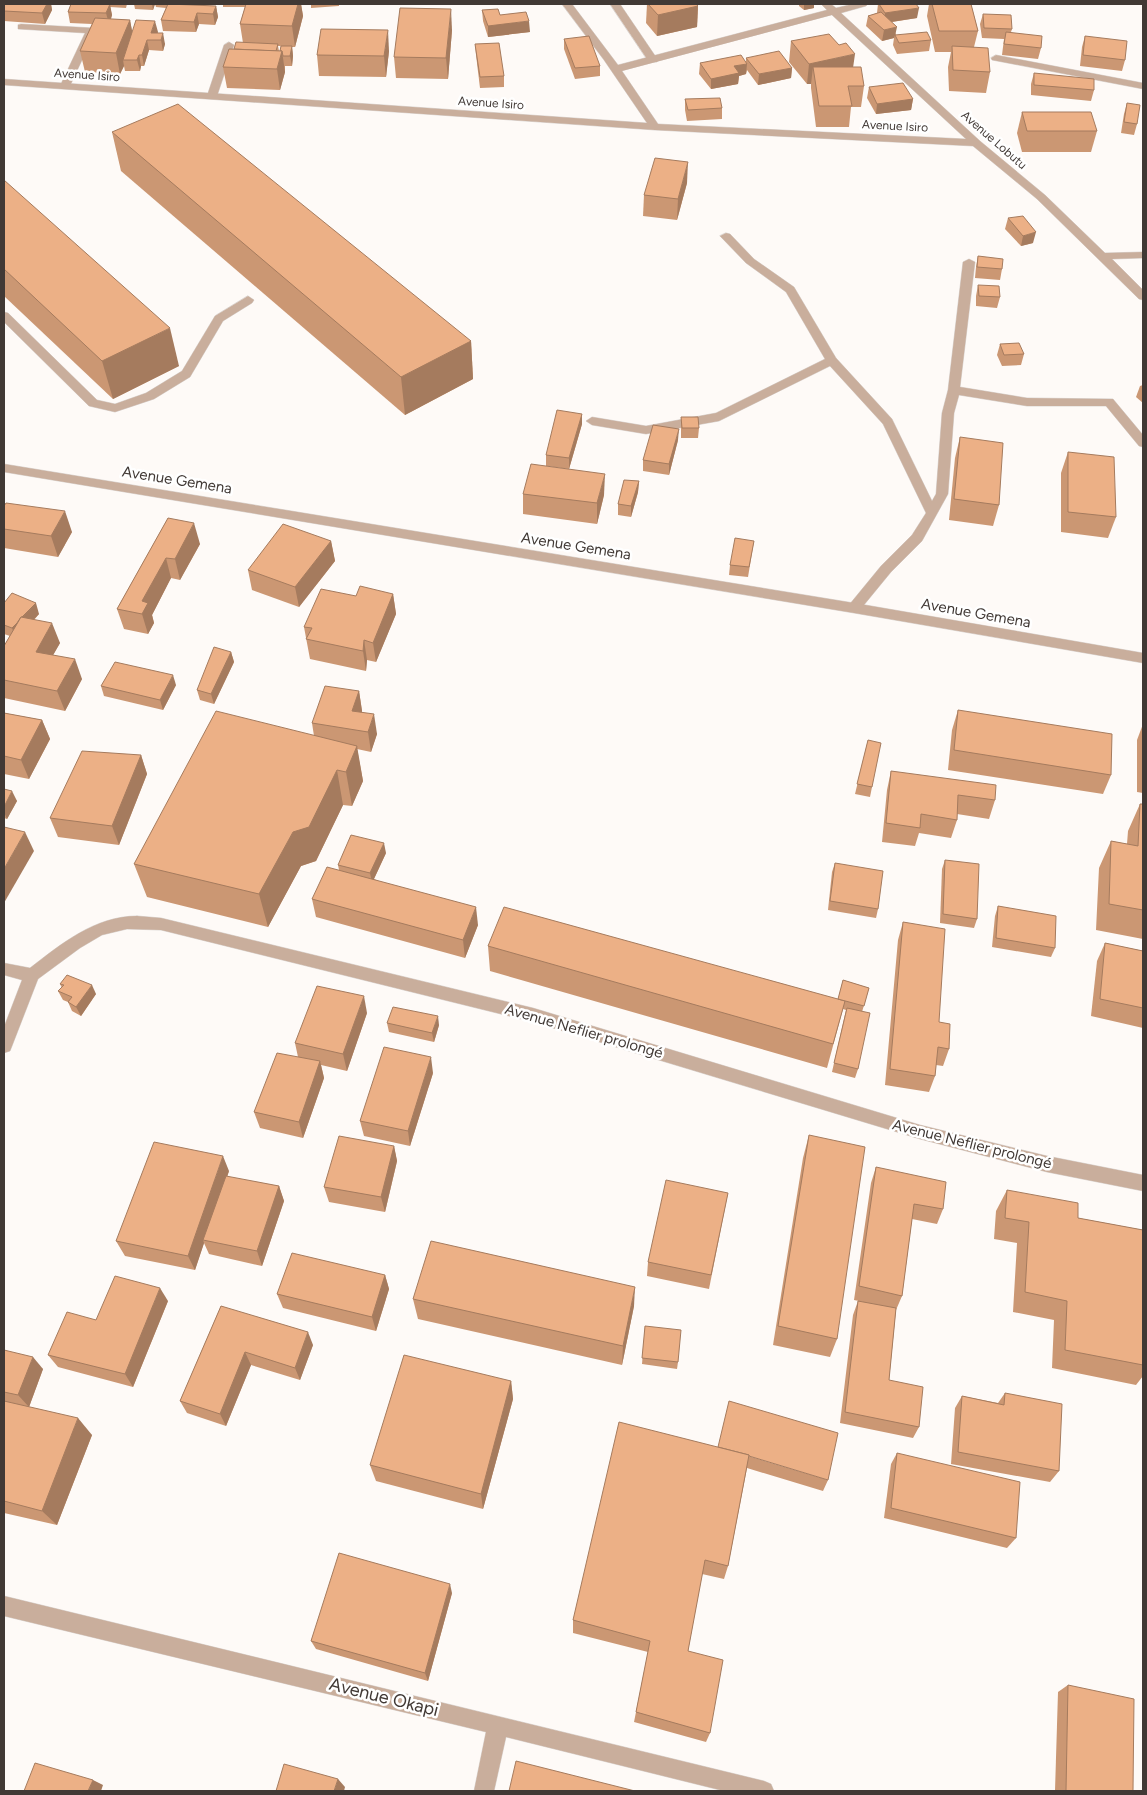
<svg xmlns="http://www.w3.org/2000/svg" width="1147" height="1795" viewBox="0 0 1147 1795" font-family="Figtree,sans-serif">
<rect width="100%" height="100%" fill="#fefaf7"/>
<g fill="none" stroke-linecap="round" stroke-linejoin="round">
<!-- lane casing -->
<g stroke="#dcd7d4" stroke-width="1">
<g id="lane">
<polygon points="610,4 620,4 658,60 657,62 649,62"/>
<polygon points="21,24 94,28 96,30 69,88 61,88 60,86 85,33 18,29 18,25"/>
<polygon points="229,42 234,45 217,96 212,99 208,98 207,96 224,45"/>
<polygon points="726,233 730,234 754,259 794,287 836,358 892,419 932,501 936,494 942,413 948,390 963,262 969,259 975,262 960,387 1027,398 1113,399 1143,435 1143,447 1139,446 1106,406 1027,406 959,395 954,413 948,494 922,541 891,572 859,611 849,611 847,608 849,605 881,566 912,535 926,513 883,424 830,366 719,421 646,434 592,425 586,421 592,417 646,426 716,413 825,359 786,292 746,263 720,236"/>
<polygon points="248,296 254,300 252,303 223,321 190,377 154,399 115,412 89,406 4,322 4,312 8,313 97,400 115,404 146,393 182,371 215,316"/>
</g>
</g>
<!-- street casing -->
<g stroke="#dcd7d4" stroke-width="1">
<g id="street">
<path d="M 562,4 L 572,4 L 618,65 L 827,10 L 821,4 L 831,4 L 836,8 L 853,4 L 868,4 L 866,6 L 841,13 L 980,141 L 1045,195 L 1105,253 L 1143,252 L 1143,258 L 1112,259 L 1143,290 L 1143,300 L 1139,299 L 1037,199 L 973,146 L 655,130 L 4,85 L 4,79 L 647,123 L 604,60 ZM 832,15 L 966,139 L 658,124 L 622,71 Z"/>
<polygon points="996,55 1143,83 1143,89 992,60 991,58"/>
<polygon points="4,464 854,603 1143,653 1143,663 854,613 4,472"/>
<path d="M 137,916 L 161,918 L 533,1008 L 920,1125 L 1047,1156 L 1143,1175 L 1143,1191 L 1047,1172 L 920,1139 L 533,1022 L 161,930 L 127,929 L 102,935 L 80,948 L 38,979 L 12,1046 L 10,1051 L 4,1053 L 4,1027 L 22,980 L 4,975 L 4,963 L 30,968 C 61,944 95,916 137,916 Z"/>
<polygon points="4,1596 764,1781 771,1784 774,1791 724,1791 506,1737 494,1791 474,1791 486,1732 4,1616"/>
</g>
</g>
<!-- lane -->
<use href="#lane" fill="#c9ae9c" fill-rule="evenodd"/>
<!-- street -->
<use href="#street" fill="#c9ae9c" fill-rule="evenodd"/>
</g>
<!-- wall -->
<g fill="#cb9773" fill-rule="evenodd">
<polygon points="4,4 51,4 52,10 45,24 4,21"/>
<polygon points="71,4 127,4 126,8 110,7 112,15 111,19 130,20 132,32 158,32 157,33 165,44 163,51 149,50 144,66 141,66 140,71 125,71 124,66 120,74 85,72 80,51 92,24 70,23 68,12"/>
<polygon points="134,4 155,4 153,10 135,9"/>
<polygon points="155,4 175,4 216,6 218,17 215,25 199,24 196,32 163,31 161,20 166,8 156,7"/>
<path d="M 223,4 L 301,4 L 303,16 L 295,47 L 292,47 L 293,56 L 292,66 L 285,66 L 285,72 L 280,90 L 227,88 L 223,67 L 234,49 L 243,43 L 240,24 L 245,7 L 223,7 ZM 278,46 L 281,46 L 280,51 L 279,51 Z"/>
<polygon points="311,4 339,4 339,6 311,8"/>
<polygon points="647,4 696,4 698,6 697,27 657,36 646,23"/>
<polygon points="799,4 814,4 814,8 804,10 799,6"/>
<polygon points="878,4 916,4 917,18 892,22 896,35 931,40 929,51 897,54 893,45 894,38 882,41 866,26 868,16 877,13"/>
<polygon points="929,4 971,4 978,31 974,47 990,72 986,93 949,91 948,67 951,52 935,52 927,16"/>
<polygon points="482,10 500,15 530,32 488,37 483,21"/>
<polygon points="983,14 1012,29 1011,32 1041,48 1038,59 1002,55 1004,39 982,38 980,24"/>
<polygon points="452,30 448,79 396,78 394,57"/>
<polygon points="1085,36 1125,60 1122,71 1080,66 1082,47"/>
<polygon points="564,39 600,66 600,76 575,79 564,49"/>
<polygon points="791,41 853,67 864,86 861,107 851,107 849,127 816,127 811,88 811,84 807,84 789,62"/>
<polygon points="475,44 504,76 504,87 480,88 476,55"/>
<polygon points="389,51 386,77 319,76 317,55"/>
<polygon points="746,58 792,68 791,78 758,85 747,70 746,74 739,76 738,84 711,89 699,74 700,63 746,61"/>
<polygon points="1034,73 1094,90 1091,101 1031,95 1031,84"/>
<polygon points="869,87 913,99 911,110 876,114 867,98"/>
<polygon points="685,99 722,108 722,119 687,121 685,110"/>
<polygon points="1127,103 1137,124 1134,135 1121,133 1124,114"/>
<polygon points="1022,112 1097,131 1091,152 1022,152 1017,133"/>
<polygon points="112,132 471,341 473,379 405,415 121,171"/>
<polygon points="4,180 179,366 113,399 4,296"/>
<polygon points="687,183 677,220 643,216 644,195"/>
<polygon points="1008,218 1033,243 1021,246 1005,229"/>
<polygon points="978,256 1002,269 1000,280 975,278 976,267"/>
<polygon points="978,285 1000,297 997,308 976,306 976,296"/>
<polygon points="1000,344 1024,354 1021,365 1002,366 997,355"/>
<polygon points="1143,385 1143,403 1136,397 1140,386"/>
<polygon points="582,414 582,424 569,469 546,466 546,455"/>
<polygon points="681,417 699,428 698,438 681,438"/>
<polygon points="960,437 999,505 993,526 949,520 955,458"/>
<polygon points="678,440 669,475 643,471 643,460"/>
<polygon points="1068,452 1116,517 1108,538 1061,532 1061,473"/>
<polygon points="639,481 638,492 631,517 618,515 618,504"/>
<polygon points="523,494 604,495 597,524 523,514"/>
<polygon points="4,506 72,532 58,557 4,548"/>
<polygon points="168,518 200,544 180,580 171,578 152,615 154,623 148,634 124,629 117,609"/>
<polygon points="331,541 335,561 299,607 252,590 248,570"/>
<polygon points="754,541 748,577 729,575 730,565"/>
<polygon points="393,594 396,614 376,662 367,660 366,671 310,659 304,627"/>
<polygon points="4,603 39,614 34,620 60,643 53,655 82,679 65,711 4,698 4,646 10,636 4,634"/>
<polygon points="231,652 234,662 214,704 200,700 197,690"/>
<polygon points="176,685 163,710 104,696 101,686"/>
<polygon points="359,691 362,711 362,712 377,734 371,752 357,749 363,781 352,806 343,805 316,861 301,866 268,927 147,897 134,864 314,736 312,723"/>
<polygon points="958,710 1111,775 1103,794 948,770 952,730"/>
<polygon points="4,713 42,720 50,739 29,779 4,774"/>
<polygon points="1143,724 1143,793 1137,792 1137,740"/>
<polygon points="868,740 872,787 870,797 855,794"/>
<polygon points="141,755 147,774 119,845 58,837 50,818"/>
<polygon points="891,771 995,800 989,819 957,814 957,820 951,838 919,833 915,846 882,842 887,790"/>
<polygon points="4,789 17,801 7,819 4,818"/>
<polygon points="1140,804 1143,804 1143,939 1096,930 1099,868 1111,841 1127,844 1128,831"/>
<polygon points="386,853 374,879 478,925 465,958 316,917 312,899 339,870 338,865"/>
<polygon points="945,860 977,919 974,928 940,923 942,869"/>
<polygon points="835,863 878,909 876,918 828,910 832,872"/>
<polygon points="998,906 1055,948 1051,957 992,947 995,916"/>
<polygon points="903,922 949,1049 943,1066 936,1065 935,1076 929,1092 885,1085 898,940"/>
<polygon points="1105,943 1143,951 1143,1028 1091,1016 1097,961"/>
<polygon points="488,946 838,1000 843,980 869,988 862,1012 858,1069 855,1078 832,1072 846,1010 843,1009 827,1068 490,971"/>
<polygon points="60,984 96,994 81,1016 72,1011 68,1002 63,1000 58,991 62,988"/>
<polygon points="367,1013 347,1071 321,1065 324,1078 303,1138 260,1128 254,1112 298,1057 295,1043"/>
<polygon points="387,1023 439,1025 434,1042 389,1032"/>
<polygon points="433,1073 410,1146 364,1136 360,1121"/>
<polygon points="809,1135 837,1339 830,1357 773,1345 803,1158"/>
<polygon points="394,1146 397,1161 385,1212 329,1202 324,1187"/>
<polygon points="876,1167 943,1209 937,1224 912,1219 902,1296 896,1310 889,1380 919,1427 913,1438 840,1423 853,1315 858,1301 868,1303 854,1300 871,1183"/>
<polygon points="229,1171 227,1177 279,1186 284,1201 262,1266 209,1254 204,1243 195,1270 125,1256 116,1241"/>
<polygon points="1007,1190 1078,1218 1143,1230 1143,1376 1136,1385 1052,1368 1054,1320 1013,1312 1017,1243 994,1239 996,1211"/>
<polygon points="728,1193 709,1289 647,1276 648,1262"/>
<polygon points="385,1275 389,1289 376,1331 283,1308 277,1294"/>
<polygon points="413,1299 634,1306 622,1365 418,1319"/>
<polygon points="168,1301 133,1387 58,1367 48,1355 96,1320"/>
<polygon points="221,1306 313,1345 300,1380 251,1365 226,1426 187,1413 180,1401"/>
<polygon points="645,1326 678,1362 677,1369 642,1364"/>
<polygon points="4,1350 43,1369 29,1407 92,1435 57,1525 4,1513"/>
<polygon points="511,1381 513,1399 483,1509 376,1481 370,1465"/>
<polygon points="1005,1393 1059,1471 1050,1482 951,1464 955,1408 962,1396 998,1403"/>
<polygon points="718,1447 828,1480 823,1491 747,1468 728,1566 724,1579 702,1574 688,1651 710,1733 706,1742 634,1722 648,1652 573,1633 573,1620"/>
<polygon points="897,1453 1016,1538 1007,1548 884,1518 891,1464"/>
<polygon points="452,1593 428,1681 316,1649 311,1641"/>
<polygon points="1068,1685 1133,1791 1055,1791 1058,1692"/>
</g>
<!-- shaded-wall -->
<g fill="#a57b5e">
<polygon points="47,4 51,4 52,10 45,24 42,13"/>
<polygon points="110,4 112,15 109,24 106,13"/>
<polygon points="152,4 155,4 153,10"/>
<polygon points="298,4 301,4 303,16 295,47 292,26"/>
<polygon points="804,4 814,4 814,8 804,10"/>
<polygon points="216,6 218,17 215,25 213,14"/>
<polygon points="698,6 697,27 657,36 658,15"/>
<polygon points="919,8 917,18 884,23 885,13"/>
<polygon points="451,9 452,30 448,79 446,58"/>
<polygon points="197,13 199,24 196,32 194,22"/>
<polygon points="130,20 134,41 123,60 124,66 120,74 116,53"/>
<polygon points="155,21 158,32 155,40 151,33"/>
<polygon points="529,21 530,32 488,37 488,26"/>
<polygon points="897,27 895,36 895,35 894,38 882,41 884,30"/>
<polygon points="388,30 389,51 386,77 384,56"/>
<polygon points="163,33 165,44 163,51 161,40"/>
<polygon points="147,40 149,50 144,66 142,55"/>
<polygon points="292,46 293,56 292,66 290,56"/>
<polygon points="282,51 285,72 280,90 277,69"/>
<polygon points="855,54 852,75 813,67 811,84 807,84 809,64"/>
<polygon points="139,55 141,66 140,71 137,60"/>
<polygon points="747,64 746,74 739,76 738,84 711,89 711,79 734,66"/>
<polygon points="792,68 791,78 758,85 759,74"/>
<polygon points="913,99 911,110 876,114 877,104"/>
<polygon points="688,162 687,183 677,220 678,199"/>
<polygon points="1036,232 1033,243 1021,246 1023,236"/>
<polygon points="170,328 179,366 113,399 102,361"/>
<polygon points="471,341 473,379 405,415 401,377"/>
<polygon points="582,414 582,424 569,469 569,458"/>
<polygon points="679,429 678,440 669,475 669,464"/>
<polygon points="605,474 604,495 597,524 597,503"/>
<polygon points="639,481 638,492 631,517 631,506"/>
<polygon points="65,511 72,532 58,557 51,536"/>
<polygon points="194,523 200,544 180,580 175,559"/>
<polygon points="331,541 335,561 299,607 295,587"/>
<polygon points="166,558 171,578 152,615 154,623 148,634 142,614 142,601"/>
<polygon points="393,594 396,614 376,662 373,643"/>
<polygon points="36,603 39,614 16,638 12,628"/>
<polygon points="52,623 60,643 44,671 36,652"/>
<polygon points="364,640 367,660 366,671 363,651"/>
<polygon points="231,652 234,662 214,704 211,694"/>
<polygon points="75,659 82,679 65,711 57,691"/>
<polygon points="173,675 176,685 163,710 160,700"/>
<polygon points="359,691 362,711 355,730 352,711"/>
<polygon points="374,714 377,734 371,752 368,732"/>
<polygon points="42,720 50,739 29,779 21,760"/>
<polygon points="357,746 363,781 352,806 346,772"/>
<polygon points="141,755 147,774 119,845 112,826"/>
<polygon points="337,770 343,805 316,861 301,866 268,927 259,894 293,832"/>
<polygon points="12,791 17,801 7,819 4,812 4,807"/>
<polygon points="25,832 34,851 4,903 4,869"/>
<polygon points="384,843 386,853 372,883 370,873"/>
<polygon points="476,907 478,925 465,958 463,940"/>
<polygon points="92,985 96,994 81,1016 76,1007"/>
<polygon points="364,996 367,1013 347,1071 343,1054"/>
<polygon points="438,1016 439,1025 434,1042 432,1033"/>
<polygon points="431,1057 433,1073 410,1146 408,1131"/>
<polygon points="320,1061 324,1078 303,1138 299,1122"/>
<polygon points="394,1146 397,1161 385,1212 381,1197"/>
<polygon points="223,1156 229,1171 205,1240 203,1240 204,1243 195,1270 188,1256"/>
<polygon points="279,1186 284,1201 262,1266 257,1251"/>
<polygon points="385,1275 389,1289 376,1331 372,1317"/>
<polygon points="635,1287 634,1306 622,1365 623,1346"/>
<polygon points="160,1288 168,1301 133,1387 125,1374"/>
<polygon points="308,1332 313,1345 300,1380 295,1368"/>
<polygon points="245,1352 251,1365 226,1426 220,1414"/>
<polygon points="33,1357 43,1369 29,1407 18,1395"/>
<polygon points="511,1381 513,1399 483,1509 481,1494"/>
<polygon points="78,1418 92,1435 57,1525 42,1511"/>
<polygon points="450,1584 452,1593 428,1681 425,1673"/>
<polygon points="338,1779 345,1787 344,1791 334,1791"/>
<polygon points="93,1780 103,1785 101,1791 88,1791"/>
</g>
<!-- building -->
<g fill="#ecb086" stroke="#a57b5e">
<polygon points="4,4 47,4 42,13 4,11"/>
<polygon points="71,4 110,4 106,13 68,12"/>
<polygon points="168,4 216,6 213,14 197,13 194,22 161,20"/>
<polygon points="246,4 298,4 292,26 240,24"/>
<polygon points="648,4 696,4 698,6 658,15"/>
<polygon points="879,4 916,4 919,8 885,13"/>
<polygon points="932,4 971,4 978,31 939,31"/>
<polygon points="400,8 451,9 446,58 394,57"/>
<polygon points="498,9 500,15 526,12 529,21 488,26 482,10"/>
<polygon points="881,12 897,27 884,30 868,16"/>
<polygon points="983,14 1011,15 1012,29 984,28"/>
<polygon points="95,18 130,20 116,53 80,51"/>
<polygon points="136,20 155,21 151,33 163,33 161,40 147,40 142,55 139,55 137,60 123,60"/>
<polygon points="321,29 388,30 384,56 317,55"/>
<polygon points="927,32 931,40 899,43 895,35"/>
<polygon points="1006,32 1042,36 1041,48 1004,44"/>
<polygon points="829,34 839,45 846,43 855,54 809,64 791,41"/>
<polygon points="589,36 600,66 575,68 564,39"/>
<polygon points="1085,36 1127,41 1125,60 1083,55"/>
<polygon points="236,42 278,44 276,51 234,49"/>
<polygon points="499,43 504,76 480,77 475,44"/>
<polygon points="281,46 292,46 290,56 283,56 282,51 280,51"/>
<polygon points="952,46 988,48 990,72 953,70"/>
<polygon points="229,49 282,51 277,69 223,67"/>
<polygon points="779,51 792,68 759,74 746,58"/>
<polygon points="741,55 747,64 734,66 739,73 711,79 700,63"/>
<polygon points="813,67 861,67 864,86 848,86 852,106 819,106"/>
<polygon points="1034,73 1094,79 1094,90 1034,85"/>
<polygon points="903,83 913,99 877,104 869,87"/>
<polygon points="720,98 722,108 688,110 685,99"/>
<polygon points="1127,103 1140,105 1137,124 1124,122"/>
<polygon points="178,104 471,341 401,377 112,132"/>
<polygon points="1022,112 1091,112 1097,131 1027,131"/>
<polygon points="655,158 688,162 678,199 644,195"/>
<polygon points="4,180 170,328 102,361 4,269"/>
<polygon points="1023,216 1036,232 1023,236 1008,218"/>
<polygon points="978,256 1003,259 1002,269 977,267"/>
<polygon points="978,285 999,286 1000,297 979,296"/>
<polygon points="1019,343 1024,354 1004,355 1000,344"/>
<polygon points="557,410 582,414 569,458 546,455"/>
<polygon points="681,417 698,417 699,428 682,428"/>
<polygon points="653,425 679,429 669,464 643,460"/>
<polygon points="960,437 1003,443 999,505 954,499"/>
<polygon points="1068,452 1114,457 1116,517 1068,512"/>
<polygon points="531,464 605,474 597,503 523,494"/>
<polygon points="624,480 639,481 631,506 618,504"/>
<polygon points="6,503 65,511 51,536 4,529 4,506"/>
<polygon points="168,518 194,523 175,559 166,558 142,601 148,603 142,614 117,609"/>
<polygon points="283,524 331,541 295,587 248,570"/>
<polygon points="735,538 754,541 749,567 730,565"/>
<polygon points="360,586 393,594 373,643 364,640 363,651 306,639 312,628 304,627 321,589 356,596"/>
<polygon points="12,593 36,603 22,617 21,617 17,623 12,628 4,625 4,603"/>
<polygon points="21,617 52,623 36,652 75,659 57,691 4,680 4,646"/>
<polygon points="214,647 231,652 211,694 197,690"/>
<polygon points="115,662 173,675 160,700 101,686"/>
<polygon points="325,686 359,691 352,711 374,714 368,732 312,723"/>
<polygon points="958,710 1112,734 1111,775 954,750"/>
<polygon points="216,711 357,746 346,772 337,770 309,827 293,832 259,894 134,864"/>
<polygon points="4,713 42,720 21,760 4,756"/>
<polygon points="868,740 881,743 872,787 857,784"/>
<polygon points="82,751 141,755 112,826 50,818"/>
<polygon points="891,771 996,785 995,800 958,795 957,820 921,814 920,828 886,823"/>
<polygon points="4,789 12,791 4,807"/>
<polygon points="1140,804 1143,804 1143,910 1109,904 1111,841 1138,846"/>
<polygon points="4,827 25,832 4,869"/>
<polygon points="351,835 384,843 370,873 338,865"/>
<polygon points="945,860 979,864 977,919 943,914"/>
<polygon points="835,863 883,871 878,909 830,901"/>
<polygon points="327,867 476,907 463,940 312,899"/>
<polygon points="998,906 1056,916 1055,948 996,938"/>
<polygon points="504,907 845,1001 833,1044 488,946"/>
<polygon points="903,922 945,929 939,1022 950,1024 949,1049 938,1047 935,1076 890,1069"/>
<polygon points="1105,943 1143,951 1143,1008 1100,999"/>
<polygon points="67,975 92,985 76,1007 68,1002 72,997 58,991 64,985 60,984"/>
<polygon points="843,980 869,988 864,1006 838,999"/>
<polygon points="317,986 364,996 343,1054 295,1043"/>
<polygon points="393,1007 438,1016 432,1033 387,1023"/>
<polygon points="847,1008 870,1013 858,1069 834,1063"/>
<polygon points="384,1047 431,1057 408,1131 360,1121"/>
<polygon points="277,1053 320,1061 299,1122 254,1112"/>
<polygon points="809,1135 865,1147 837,1339 778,1326"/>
<polygon points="339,1136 394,1146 381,1197 324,1187"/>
<polygon points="154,1142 223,1156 188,1256 116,1241"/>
<polygon points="876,1167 946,1182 943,1209 914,1204 902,1296 859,1286"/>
<polygon points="226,1176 279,1186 257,1251 203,1240"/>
<polygon points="666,1180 728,1193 711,1275 648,1262"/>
<polygon points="1007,1190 1078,1203 1078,1218 1143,1230 1143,1365 1065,1350 1067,1301 1025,1292 1029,1222 1005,1218"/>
<polygon points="431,1241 635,1287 623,1346 413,1299"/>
<polygon points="292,1253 385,1275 372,1317 277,1294"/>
<polygon points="115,1276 160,1288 125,1374 48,1355 67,1312 96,1320"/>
<polygon points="858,1301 896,1308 889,1380 923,1387 919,1427 845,1412"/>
<polygon points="221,1306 308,1332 295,1368 245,1352 220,1414 180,1401"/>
<polygon points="645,1326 681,1330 678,1362 642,1358"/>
<polygon points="4,1350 33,1357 18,1395 4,1392"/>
<polygon points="404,1355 511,1381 481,1494 370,1465"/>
<polygon points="1005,1393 1062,1404 1059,1471 958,1452 962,1396 1004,1405"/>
<polygon points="4,1401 78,1418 42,1511 4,1501"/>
<polygon points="729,1401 838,1433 828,1480 749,1456 749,1455 718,1447"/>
<polygon points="619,1422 749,1455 728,1566 705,1560 688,1651 723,1660 710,1733 636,1712 650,1641 573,1620"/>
<polygon points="897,1453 1020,1482 1016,1538 891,1508"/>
<polygon points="339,1553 450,1584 425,1673 311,1641"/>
<polygon points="1068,1685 1134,1699 1133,1791 1066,1791"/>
<polygon points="516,1761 635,1791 509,1791"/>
<polygon points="35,1763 93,1780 88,1791 24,1791"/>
<polygon points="284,1764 338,1779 334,1791 276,1791"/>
</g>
<g text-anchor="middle" stroke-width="5" stroke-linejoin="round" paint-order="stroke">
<!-- far-street labels -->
<g font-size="12" fill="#413935" stroke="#fff">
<text transform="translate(87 75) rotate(4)" y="4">Avenue Isiro</text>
<text transform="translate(491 103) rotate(4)" y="4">Avenue Isiro</text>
<text transform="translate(895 126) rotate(3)" y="4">Avenue Isiro</text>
<text transform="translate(994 140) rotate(41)" y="4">Avenue Lobutu</text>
</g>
<!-- street labels -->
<g font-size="15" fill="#413935" stroke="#fff">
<text transform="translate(177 480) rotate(9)" y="5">Avenue Gemena</text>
<text transform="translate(576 546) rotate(9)" y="5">Avenue Gemena</text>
<text transform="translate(976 613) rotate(10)" y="5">Avenue Gemena</text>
<text transform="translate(584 1031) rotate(16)" y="5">Avenue Neflier prolongé</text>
<text transform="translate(972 1144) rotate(14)" y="5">Avenue Neflier prolongé</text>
</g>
<!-- near-street labels -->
<g font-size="18" fill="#413935" stroke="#fff">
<text transform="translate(384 1697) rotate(14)" y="6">Avenue Okapi</text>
</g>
</g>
<!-- border -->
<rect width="1147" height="1795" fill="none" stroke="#413935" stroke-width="10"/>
</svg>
